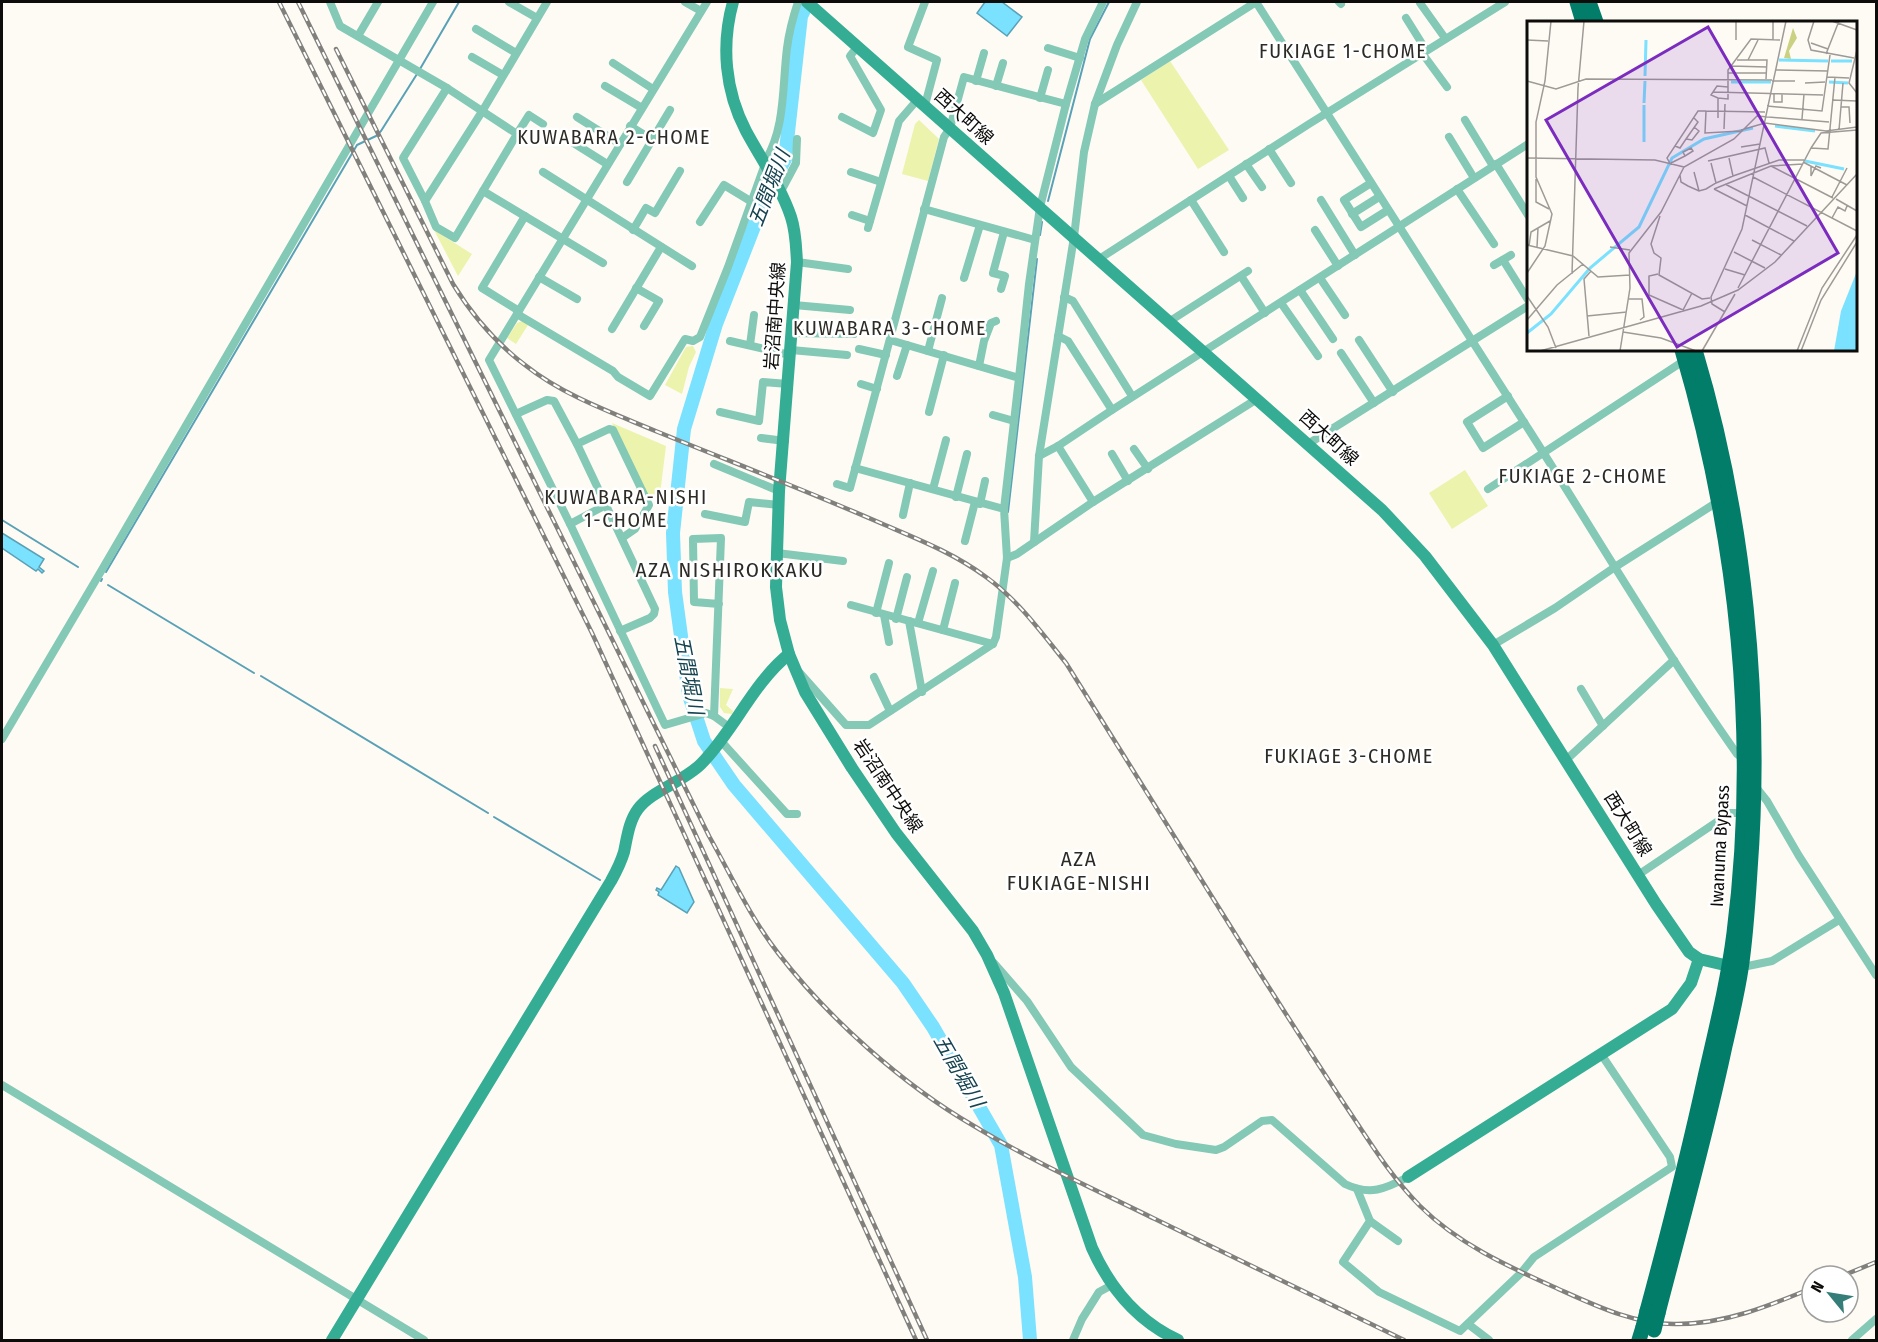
<svg xmlns="http://www.w3.org/2000/svg" width="1878" height="1342" viewBox="0 0 1878 1342" font-family="'Fira Sans Condensed','Noto Sans JP',sans-serif">
<rect width="100%" height="100%" fill="#fefbf5"/>
<!-- green -->
<g fill="#ecf3ad">
<polygon points="1170,61 1229,150 1198,169 1141,80"/>
<polygon points="919,120 939,139 928,181 902,174 915,124"/>
<polygon points="434,230 472,254 458,276"/>
<polygon points="522,321 528,325 516,344 507,338 517,323"/>
<polygon points="693,346 696,352 689,367 682,394 665,385 686,347"/>
<polygon points="612,423 666,446 660,494 649,501"/>
<polygon points="1465,470 1488,506 1452,529 1429,493"/>
<polygon points="720,688 733,689 726,705 733,711 732,714 724,713 720,707"/>
</g>
<!-- water -->
<g fill="#7ae1ff" stroke="#59a1b6" stroke-width="1.5">
<polygon points="985,2 1002,2 1022,17 1007,36 977,13"/>
<polygon points="2,533 44,559 39,567 44,571 42,573 38,569 36,571 2,548"/>
<polygon points="676,866 679,868 694,902 687,913 658,895 659,892 656,890 657,888 661,890"/>
</g>
<g fill="none" stroke-linecap="round" stroke-linejoin="round">
<!-- stream -->
<g stroke="#59a1b6" stroke-width="2">
<polyline points="420,69 459,2"/>
<polyline points="1048,201 1090,39 1109,2"/>
<polyline points="1040,235 1042,222"/>
<polyline points="1008,512 1037,259"/>
<polyline points="2,520 78,567"/>
<polyline points="106,572 357,145 376,136 381,131 417,74"/>
<polyline points="101,581 102,579"/>
<polyline points="108,585 254,673"/>
<polyline points="261,676 488,813"/>
<polyline points="494,817 600,880"/>
</g>
<!-- river -->
<polyline stroke="#7ae1ff" stroke-width="14" points="808,2 801,16 785,159 767,193 716,324 684,429 673,533 675,592 689,695 704,741 734,785 903,983 933,1027 1001,1145 1025,1277 1030,1340"/>
<!-- street -->
<g stroke="#84c8b6" stroke-width="8">
<polyline points="330,2 340,26 447,88 517,134 483,191 603,263"/>
<polyline points="509,2 537,18"/>
<polyline points="685,2 701,11"/>
<polyline points="707,2 517,314 613,371 618,377 650,396 685,339 693,341 700,337 728,267 765,164"/>
<polyline points="925,2 908,47 937,60 925,105"/>
<path d="M 1256,2 C 1346,145 1438,287 1529,430 C 1598,538 1663,649 1737,754 L 1744,759"/>
<polyline points="1339,2 1341,4"/>
<polyline points="1420,3 1445,38"/>
<polyline points="1406,18 1426,50"/>
<polyline points="476,29 516,53"/>
<polyline points="358,36 378,2"/>
<polyline points="1048,48 1080,58"/>
<polyline points="1422,53 1447,87"/>
<polyline points="472,57 503,75"/>
<polyline points="613,63 653,89"/>
<polyline points="976,81 984,53"/>
<polyline points="605,86 642,108"/>
<polyline points="996,86 1003,63"/>
<polyline points="1040,98 1048,70"/>
<polyline points="1095,104 1256,2"/>
<polyline points="577,117 620,144"/>
<polyline points="842,117 873,133 881,110 850,56 858,46"/>
<polyline points="1465,120 1493,166"/>
<polyline points="630,126 651,139"/>
<polyline points="517,134 529,115 543,124"/>
<polyline points="1449,137 1474,178"/>
<polyline points="572,142 607,164"/>
<polyline points="1269,149 1291,183"/>
<path d="M 764,163 C 786,128 782,87 787,48 C 789,32 793,17 798,2"/>
<polyline points="1246,164 1262,187"/>
<polyline points="1496,164 1528,215"/>
<polyline points="543,172 692,266"/>
<polyline points="851,172 881,182"/>
<polyline points="1229,176 1243,198"/>
<polyline points="627,182 670,110"/>
<polyline points="1371,183 1344,200 1361,227 1388,210"/>
<polyline points="1457,189 1494,244"/>
<polyline points="483,191 455,238 436,227 425,201 483,110 547,2"/>
<polyline points="780,193 796,163 797,139"/>
<polyline points="1191,200 1224,252"/>
<polyline points="1321,200 1355,255"/>
<polyline points="425,201 403,158 447,88"/>
<polyline points="924,209 1035,240"/>
<polyline points="1352,214 1379,197"/>
<polyline points="852,215 870,221"/>
<polyline points="700,222 724,185 752,202"/>
<polyline points="868,228 899,121 918,99"/>
<polyline points="633,230 646,208 655,213 680,171"/>
<polyline points="1315,230 1338,266"/>
<polyline points="1099,259 1309,124 1505,2"/>
<polyline points="1503,260 1528,300"/>
<polyline points="797,262 848,269"/>
<polyline points="1494,265 1511,255"/>
<polyline points="1241,276 1265,313"/>
<polyline points="539,277 577,299"/>
<polyline points="964,278 980,225"/>
<polyline points="1320,278 1345,315"/>
<polyline points="636,288 659,301 644,326"/>
<polyline points="1001,289 1005,276 993,273 1004,232"/>
<polyline points="1300,290 1333,339"/>
<polyline points="1064,297 1073,301 1132,396"/>
<polyline points="1281,303 1318,356"/>
<polyline points="794,305 850,310"/>
<polyline points="519,311 482,288 525,216"/>
<polyline points="517,314 489,360 571,526 665,725 706,713 714,716 729,727"/>
<polyline points="1170,321 1248,271"/>
<polyline points="612,329 661,247"/>
<polyline points="792,333 854,334"/>
<polyline points="1058,336 1068,341 1112,410"/>
<polyline points="890,340 1019,378 1004,509"/>
<polyline points="1359,340 1393,392"/>
<polyline points="730,341 790,355"/>
<polyline points="750,345 754,315"/>
<polyline points="859,349 886,355"/>
<polyline points="791,350 847,355"/>
<polyline points="928,351 942,298"/>
<polyline points="1341,353 1374,403"/>
<polyline points="979,366 984,341 991,323 996,321"/>
<polyline points="897,376 907,345"/>
<polyline points="1019,378 1029,284 1040,207 1066,104 1085,39 1103,2"/>
<polyline points="861,384 877,389"/>
<polyline points="1508,396 1467,422 1483,448 1524,422"/>
<polyline points="720,412 759,421 763,382 788,384"/>
<polyline points="929,412 944,355"/>
<polyline points="516,414 547,400 554,401 577,444 655,609 654,614 650,618 620,631"/>
<polyline points="993,415 1014,421"/>
<polyline points="761,438 785,441"/>
<polyline points="577,444 609,429 613,430 649,505 635,529 622,538"/>
<polyline points="1308,444 1528,306"/>
<polyline points="1058,446 1093,502"/>
<polyline points="1134,449 1148,469"/>
<polyline points="1112,454 1128,481"/>
<polyline points="1039,456 1058,446 1112,410 1528,144"/>
<polyline points="714,464 779,491"/>
<polyline points="837,484 850,488 944,137 950,128 964,77 1066,104"/>
<polyline points="933,489 946,440"/>
<polyline points="1488,489 1685,360"/>
<polyline points="956,497 967,454"/>
<polyline points="980,504 985,481"/>
<polyline points="705,514 745,522 749,502 779,505"/>
<polyline points="903,515 910,483"/>
<polyline points="570,524 606,505"/>
<polyline points="965,541 975,502"/>
<polyline points="1034,542 1039,456 1074,237 1084,152 1095,104 1117,45 1137,2"/>
<polyline points="777,553 843,561"/>
<polyline points="1007,558 1017,554 1093,502 1257,399"/>
<polyline points="851,605 993,644"/>
<polyline points="876,613 889,563"/>
<polyline points="884,615 889,642"/>
<polyline points="896,619 907,577"/>
<polyline points="909,621 922,692"/>
<polyline points="918,623 933,571"/>
<polyline points="943,630 955,583"/>
<polyline points="1493,645 1555,608 1615,567 1719,501"/>
<polyline points="799,672 846,725 869,725 993,644 996,637 1007,558 1004,509 855,468"/>
<polyline points="874,677 890,711"/>
<polyline points="1581,689 1603,726"/>
<polyline points="714,716 721,538 693,539 694,602 719,604"/>
<polyline points="2,739 100,573 433,2"/>
<polyline points="720,740 787,814 797,814"/>
<polyline points="1566,760 1674,660"/>
<polyline points="1755,786 1767,801 1799,856 1876,975"/>
<polyline points="1638,875 1730,813 1742,813"/>
<path d="M 994,963 L 1027,1001 L 1071,1067 L 1143,1135 L 1176,1144 L 1216,1150 L 1224,1147 L 1262,1121 L 1272,1120 L 1345,1184 C 1370,1196 1385,1189 1408,1177"/>
<polyline points="1738,968 1772,961 1839,920"/>
<polyline points="2,1085 424,1340"/>
<polyline points="1357,1189 1370,1221 1343,1262 1379,1292 1460,1331 1521,1273 1534,1257 1672,1167 1670,1157 1601,1054"/>
<polyline points="1370,1221 1398,1241"/>
<polyline points="1468,1324 1489,1340"/>
<polyline points="1073,1340 1082,1319 1099,1292 1112,1285"/>
<polyline points="1852,1340 1876,1319"/>
</g>
<!-- secondary -->
<g stroke="#34ad94" stroke-width="12">
<path d="M 733,2 C 721,45 725,91 746,131 C 761,159 781,187 791,217 C 796,232 796,247 797,262 L 779,491 L 777,553 L 776,587 L 780,620 L 789,654 L 805,692 L 852,768 L 896,833 L 973,931 L 987,955 L 1004,993 L 1092,1248 C 1110,1288 1137,1321 1178,1340"/>
<polyline points="807,2 1382,510 1425,556 1493,645 1656,904 1689,952 1699,959 1729,966"/>
<polyline points="1408,1177 1672,1009 1691,983 1699,959"/>
<path d="M 332,1340 L 611,881 C 616,872 621,862 624,852 C 627,838 629,821 638,809 C 651,791 683,782 701,764 C 734,731 752,684 789,654"/>
</g>
<!-- highway -->
<g stroke="#027d69" stroke-width="15">
<polyline points="1577,2 1583,22"/>
<polyline points="1589,2 1596,22"/>
<path d="M 1647,1311 C 1668,1233 1688,1155 1705,1077 C 1716,1029 1728,981 1734,933 C 1759,737 1737,538 1682,350"/>
<path d="M 1658,1313 C 1681,1224 1706,1136 1725,1046 C 1731,1020 1737,995 1741,969 C 1746,936 1748,903 1750,871 C 1763,697 1745,517 1695,350"/>
<polyline points="1639,1340 1643,1327"/>
</g>
<!-- rail casing -->
<g stroke="#82807c" stroke-width="4.5">
<g id="rail">
<polyline points="279,2 592,633 916,1340"/>
<path d="M 298,2 L 709,836 C 731,875 750,917 778,953 C 828,1018 903,1085 974,1126 C 1032,1161 1094,1189 1155,1219 C 1238,1259 1321,1300 1404,1340"/>
<path d="M 336,49 L 453,284 C 472,315 496,343 525,365 C 564,396 613,413 658,432 C 734,463 810,492 885,525 C 920,540 955,554 986,577 C 1018,600 1041,632 1066,663 C 1127,761 1188,859 1249,956 C 1282,1008 1315,1060 1349,1111 C 1371,1144 1392,1178 1420,1206 C 1457,1243 1507,1266 1554,1287 C 1592,1304 1634,1325 1677,1324 C 1725,1324 1769,1306 1812,1288"/>
<polyline points="655,746 927,1340"/>
<polyline points="1842,1276 1876,1262"/>
</g>
</g>
<!-- rail -->
<use href="#rail" stroke="#fff" stroke-width="2" stroke-dasharray="7" stroke-linecap="butt"/>
<!-- highway-bridge -->
<g stroke="#027d69" stroke-width="15">
<polyline points="1643,1327 1647,1311"/>
<polyline points="1654,1330 1658,1313"/>
</g>
</g>
<g text-anchor="middle" stroke-width="5" stroke-linejoin="round" paint-order="stroke">
<!-- street labels -->
<g font-size="18" fill="#0d0c0a" stroke="#fff">
<text transform="translate(964 117) rotate(42)" y="6">西大町線</text>
<text transform="translate(775 316) rotate(-86)" y="6">岩沼南中央線</text>
<text transform="translate(1329 438) rotate(42)" y="6">西大町線</text>
<text transform="translate(888 786) rotate(56)" y="6">岩沼南中央線</text>
<text transform="translate(1628 824) rotate(58)" y="6">西大町線</text>
<text transform="translate(1720 846) rotate(-87)" y="6">Iwanuma Bypass</text>
</g>
<!-- neighbourhood labels -->
<g font-size="20" letter-spacing="1.5" fill="#2d2b26" stroke="#fff">
<text x="1343" y="58">FUKIAGE 1-CHOME</text>
<text x="614" y="144">KUWABARA 2-CHOME</text>
<text x="890" y="335">KUWABARA 3-CHOME</text>
<text x="1583" y="483">FUKIAGE 2-CHOME</text>
<text x="626" y="504">KUWABARA-NISHI<tspan x="626" dy="23">1-CHOME</tspan></text>
<text x="1349" y="763">FUKIAGE 3-CHOME</text>
</g>
<!-- water labels -->
<g font-size="20" font-style="italic" fill="#154350" stroke="#fff">
<text transform="translate(769 188) rotate(-69)" y="7">五間堀川</text>
<text transform="translate(689 675) rotate(79)" y="7">五間堀川</text>
<text transform="translate(959 1071) rotate(60)" y="7">五間堀川</text>
</g>
<!-- quarter labels -->
<g font-size="21" letter-spacing="1.5" fill="#2d2b26" stroke="#fff">
<text x="730" y="577">AZA NISHIROKKAKU</text>
<text x="1079" y="866">AZA<tspan x="1079" dy="24">FUKIAGE-NISHI</tspan></text>
</g>
</g>
<!-- overview -->
<g transform="translate(1527 21)">
<rect width="330" height="330" fill="#fefbf5"/>
<path d="M 266,7 L 270,17 L 262,30 L 264,38 L 257,37 Z" fill="#cad180"/>
<path d="M 330,250 L 330,330 L 307,330 L 314,290 Z" fill="#7ae1ff"/>
<path fill="none" stroke="#7ae1ff" stroke-width="3" d="M 252,39 L 301,40M 304,40 L 325,40M 118,55 L 119,19M 204,61 L 244,61M 302,61 L 321,62M 117,82 L 118,60M 248,105 L 288,110M 117,121 L 117,84M 278,140 L 317,148M 0,312 L 24,293 L 63,247 L 112,206 L 145,137 L 177,118 L 226,107"/>
<path fill="none" stroke="#9e9b97" stroke-width="1.5" d="M 287,0 L 281,19 L 284,29 L 327,37M 305,0 L 330,9M 0,19 L 21,20M 209,19 L 209,0M 246,19 L 246,0M 284,22 L 301,28M 330,29 L 322,62 L 330,72M 299,33 L 312,0M 210,39 L 240,39 L 239,58M 221,39 L 231,19M 204,45 L 240,46M 248,49 L 301,50M 201,52 L 239,52M 300,56 L 322,57M 0,60 L 29,68 L 59,58 L 245,59M 245,60 L 268,60M 278,62 L 298,61M 186,71 L 190,65 L 201,66M 247,73 L 247,81 L 255,81 L 255,73M 191,77 L 184,74 L 186,71 L 296,74M 305,79 L 330,80M 240,85 L 295,90 L 303,34M 314,86 L 322,86 L 323,102M 191,97 L 191,77 L 201,78 L 201,49 L 224,18 L 253,19M 275,98 L 277,73M 197,108 L 198,83M 214,109 L 238,102 L 299,110 L 330,106M 312,109 L 316,62M 214,110 L 178,112 L 179,90 L 238,91M 159,118 L 165,119 L 172,110 L 167,106M 148,125 L 153,127 L 159,118 L 171,101 L 167,97M 214,126 L 233,123M 284,127 L 294,112 L 330,109M 0,137 L 128,139 L 157,146M 181,140 L 238,127 L 242,142M 276,141 L 320,164M 144,142 L 158,135 L 166,130 L 164,127 L 156,131 L 158,135M 144,144 L 140,137 L 171,90 L 179,90M 244,145 L 306,177M 284,146 L 284,155 L 289,145 L 294,147M 167,151 L 172,170M 153,154 L 154,161 L 161,165 L 172,170 L 179,168 L 189,162 L 184,142M 206,155 L 252,139 L 277,139M 226,156 L 330,210M 9,158 L 9,181 L 22,188M 189,162 L 206,155 L 202,137M 198,163 L 280,205M 187,168 L 244,145 L 276,143M 187,168 L 220,185M 305,176 L 320,147M 309,178 L 330,190M 218,194 L 267,220M 133,195 L 124,223 L 127,232 L 134,237 L 132,254 L 175,278 L 183,277M 305,197 L 311,186 L 318,190 L 320,185M 225,219 L 254,234M 0,224 L 46,235 L 71,256 L 103,254M 2,225 L 4,211 L 23,200M 10,226 L 11,207M 83,226 L 103,229M 207,231 L 238,247M 198,248 L 218,254M 0,252 L 18,225 L 25,193 L 9,156 L 9,101 L 18,60 L 24,0M 45,253 L 51,67 L 57,0M 131,253 L 122,255 L 122,274 L 156,289 L 165,272M 211,267 L 284,127 L 301,128 L 308,56M 0,275 L 21,306 L 29,327M 102,278 L 115,278 L 117,296 L 113,299M 198,291 L 185,283 L 184,276 L 215,208 L 259,0M 60,295 L 100,291M 0,299 L 30,264 L 56,243M 96,311 L 134,317 L 169,330M 62,315 L 57,258 L 64,250M 13,330 L 174,285 L 211,269 L 248,241 L 330,153M 93,330 L 103,267 L 102,232 L 134,191 L 157,146 L 207,118 L 230,95 L 302,101M 175,330 L 208,273M 270,330 L 295,267 L 330,214M 274,330 L 294,279 L 330,221"/>
<path fill="#7b2cbf" fill-opacity="0.15" stroke="#7b2cbf" stroke-width="3" d="M 181,6 L 311,232 L 150,326 L 19,99 Z"/>
<rect width="330" height="330" fill="none" stroke="#0d0c0a" stroke-width="3"/>
</g>
<!-- border -->
<rect width="1878" height="1342" fill="none" stroke="#0d0c0a" stroke-width="6"/>
<!-- north arrow -->
<g transform="translate(1830 1294) rotate(300)"><circle r="28" fill="#ffffff" stroke="#9e9e9d" stroke-width="1.5"/>
<path d="M0-4.5L10 22L0 15L-10 22Z" fill="#357d78"/>
<text y="-9" font-size="16" font-weight="bold" text-anchor="middle" fill="#0d0c0a">N</text>
</g>
</svg>
